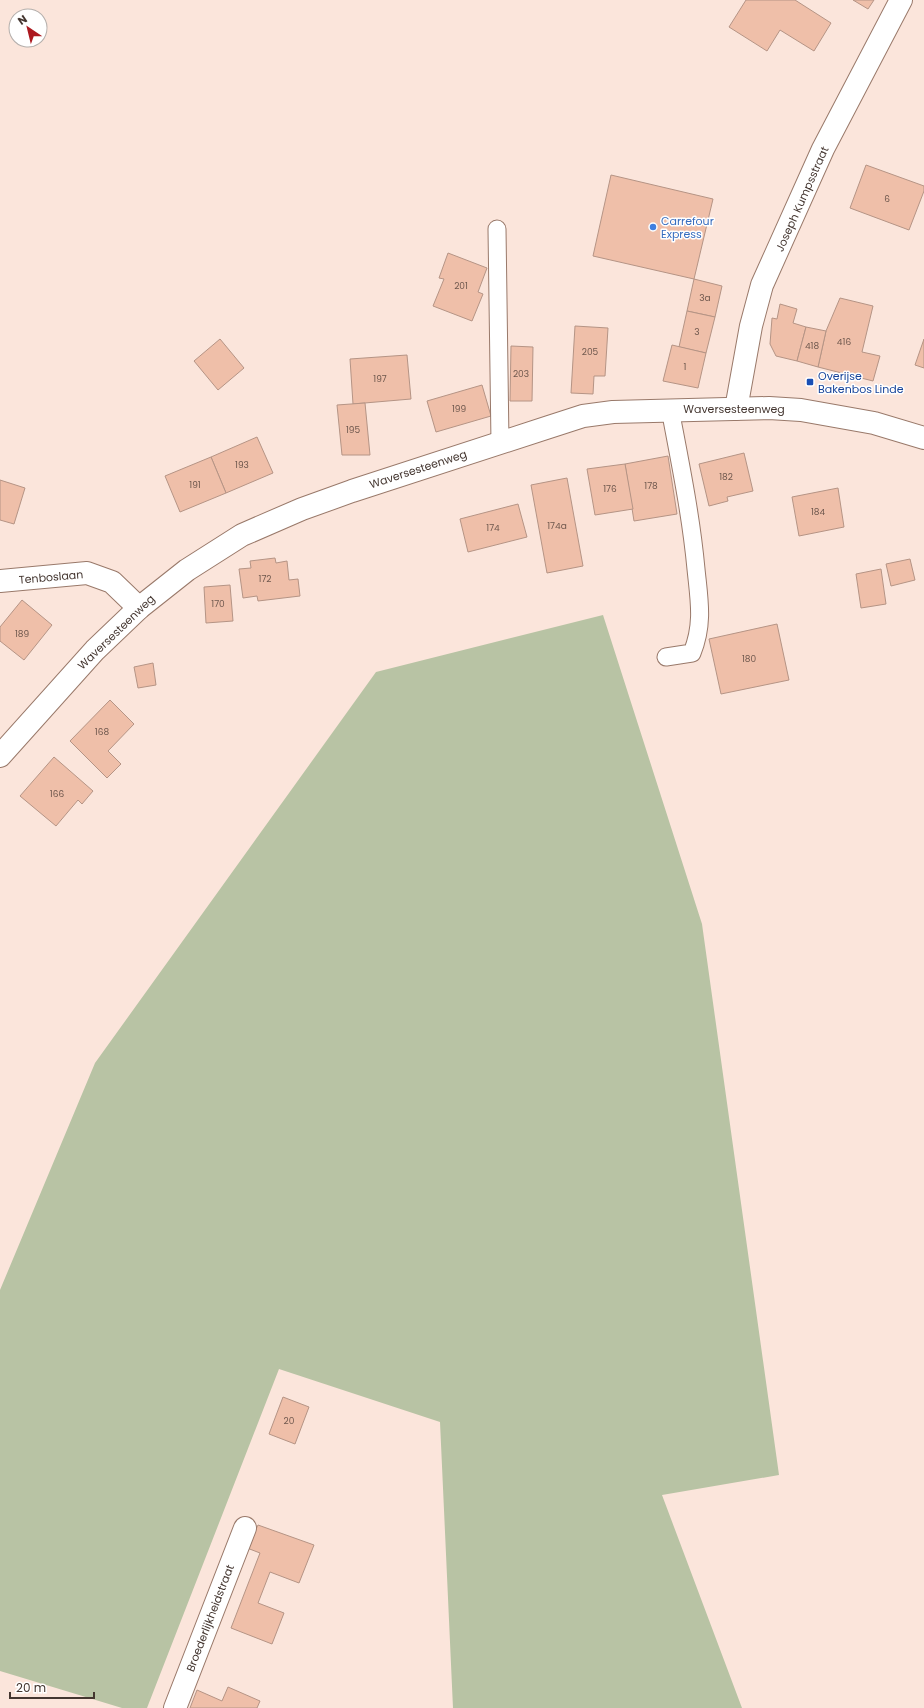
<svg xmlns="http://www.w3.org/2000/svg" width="924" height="1708" viewBox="0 0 924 1708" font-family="Poppins,sans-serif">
<rect width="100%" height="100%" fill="#fbe5db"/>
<!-- green -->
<polygon fill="#b8c3a4" points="603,615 702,924 779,1475 662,1495 742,1708 453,1708 440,1422 279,1369 147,1708 122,1708 0,1671 0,1290 95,1063 376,672"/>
<!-- building -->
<g fill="#efbfa9" stroke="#b59485">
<polygon points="746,0 795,0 831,23 814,51 780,30 767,51 729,27"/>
<polygon points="853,0 874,0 868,9"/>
<polygon points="866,165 924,186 924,191 909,230 850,208"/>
<polygon points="611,175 713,199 694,279 593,256"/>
<polygon points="448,253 487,268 478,292 483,294 472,321 433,306 444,279 439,278"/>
<polygon points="694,279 722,286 715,317 687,311"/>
<polygon points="840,298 873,306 862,352 880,356 873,381 818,367 826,331"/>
<polygon points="780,304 797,309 793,323 806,327 797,361 776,356 770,344 772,318 777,319"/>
<polygon points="687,311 715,317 706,353 679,347"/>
<polygon points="575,326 608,328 605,376 594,376 593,394 571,393"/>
<polygon points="806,327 826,331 818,367 797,361"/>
<polygon points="220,339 244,368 218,390 194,361"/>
<polygon points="924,339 924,368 915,365"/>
<polygon points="672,345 706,353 698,388 663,381"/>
<polygon points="511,346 533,347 532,401 510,401"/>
<polygon points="407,355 411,399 353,404 350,359"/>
<polygon points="482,385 491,416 436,432 427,401"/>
<polygon points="365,403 370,455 342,455 337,405"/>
<polygon points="257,437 273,473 226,493 211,457"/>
<polygon points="744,453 753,491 727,497 728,501 709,506 699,464"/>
<polygon points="668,456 677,514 634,521 625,464"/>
<polygon points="211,457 226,493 180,512 165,476"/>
<polygon points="625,464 633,509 595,515 587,469"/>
<polygon points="567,478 583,566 547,573 531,485"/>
<polygon points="0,480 25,488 14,524 0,520"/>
<polygon points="838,488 844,527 799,536 792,497"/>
<polygon points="518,504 527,537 468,552 460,519"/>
<polygon points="275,558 276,563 287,561 289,580 298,579 300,596 258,601 257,596 243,598 239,569 251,568 250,561"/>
<polygon points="910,559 915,580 891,586 886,564"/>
<polygon points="881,569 886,604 861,608 856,574"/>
<polygon points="230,585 233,621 206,623 204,587"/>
<polygon points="22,600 52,625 24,660 0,641 0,627"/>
<polygon points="777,624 789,680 721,694 709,639"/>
<polygon points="153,663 156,685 138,688 134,667"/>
<polygon points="110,700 134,724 108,751 121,764 107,778 70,741"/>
<polygon points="54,757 93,791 82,804 78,800 56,826 20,796"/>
<polygon points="283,1397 309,1407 295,1444 269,1434"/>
<polygon points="258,1525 314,1545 299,1583 270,1572 258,1603 284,1613 272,1644 231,1628 260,1553 247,1548"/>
<polygon points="228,1687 260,1701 257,1708 190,1708 197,1690 222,1701"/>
</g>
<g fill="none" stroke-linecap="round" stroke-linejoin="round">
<!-- lane casing -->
<g stroke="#99796a" stroke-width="19">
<g id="lane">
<polyline points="497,229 500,442"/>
<path d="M 666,657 L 692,653 C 704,624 699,599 696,569 C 691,515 680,462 670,409"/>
</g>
</g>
<!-- street casing -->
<g stroke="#99796a" stroke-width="24">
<g id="street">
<polyline points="0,581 87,573 112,582 139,608"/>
<polyline points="175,1708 245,1528"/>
</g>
</g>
<!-- secondary casing -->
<g stroke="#99796a" stroke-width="24">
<g id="secondary">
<polyline points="736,409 751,326 762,285 823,149 901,0"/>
<polyline points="0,756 95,650 139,608 187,570 242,535 302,509 352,491 549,427 583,416 613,412 769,408 801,410 874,423 924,438"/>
</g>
</g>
<!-- lane -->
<use href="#lane" stroke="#fff" stroke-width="17"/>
<!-- street -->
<use href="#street" stroke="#fff" stroke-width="22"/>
<!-- secondary -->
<use href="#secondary" stroke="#fff" stroke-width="22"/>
</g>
<!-- markers -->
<circle fill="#3f7fe0" stroke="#fff" stroke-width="1.5" cx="653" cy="227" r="4"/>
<rect fill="#1a4fb4" stroke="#fff" stroke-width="1.5" x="806" y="378" width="8" height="8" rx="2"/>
<g text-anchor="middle" stroke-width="3" stroke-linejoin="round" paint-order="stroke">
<!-- number labels -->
<g font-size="9" fill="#6f584e">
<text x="887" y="202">6</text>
<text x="461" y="289">201</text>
<text x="705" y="301">3a</text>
<text x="697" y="335">3</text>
<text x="844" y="345">416</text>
<text x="812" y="349">418</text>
<text x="590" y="355">205</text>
<text x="685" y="370">1</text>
<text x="521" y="377">203</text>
<text x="380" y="382">197</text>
<text x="459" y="412">199</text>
<text x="353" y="433">195</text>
<text x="242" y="468">193</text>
<text x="726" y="480">182</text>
<text x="195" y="488">191</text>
<text x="651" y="489">178</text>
<text x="610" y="492">176</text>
<text x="818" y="515">184</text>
<text x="557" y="529">174a</text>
<text x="493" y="531">174</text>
<text x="265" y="582">172</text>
<text x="218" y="607">170</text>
<text x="22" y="637">189</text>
<text x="749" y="662">180</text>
<text x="102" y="735">168</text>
<text x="57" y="797">166</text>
<text x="289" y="1424">20</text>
</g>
<!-- street labels -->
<g font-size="11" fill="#443630" stroke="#fff">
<text transform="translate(802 199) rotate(-66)" y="4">Joseph Kumpsstraat</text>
<text x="734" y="413">Waversesteenweg</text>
<text transform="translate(418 469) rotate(-18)" y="4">Waversesteenweg</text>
<text transform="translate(51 577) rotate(-5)" y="4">Tenboslaan</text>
<text transform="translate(116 632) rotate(-44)" y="4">Waversesteenweg</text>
<text transform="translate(210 1618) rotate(-69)" y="4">Broederlijkheidstraat</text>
</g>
<!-- shop labels -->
<g font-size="11" fill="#366cbe" stroke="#fff" text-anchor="start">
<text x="661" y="225">Carrefour<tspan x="661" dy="13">Express</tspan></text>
</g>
<!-- transit labels -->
<g font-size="11" fill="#164399" stroke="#fff" text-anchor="start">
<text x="818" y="380">Overijse<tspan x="818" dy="13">Bakenbos Linde</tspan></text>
</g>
</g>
<!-- north arrow -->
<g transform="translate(28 28) rotate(325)"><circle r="19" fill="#ffffff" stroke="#b4afac"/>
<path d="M0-3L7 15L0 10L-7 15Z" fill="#ac191f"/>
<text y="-6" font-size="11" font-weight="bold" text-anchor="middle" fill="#443630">N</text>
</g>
<!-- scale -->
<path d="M10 1692v6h84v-6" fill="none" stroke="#443630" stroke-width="2"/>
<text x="16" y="1692" font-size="12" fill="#443630" stroke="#ffffff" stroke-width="3" paint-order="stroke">20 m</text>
</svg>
